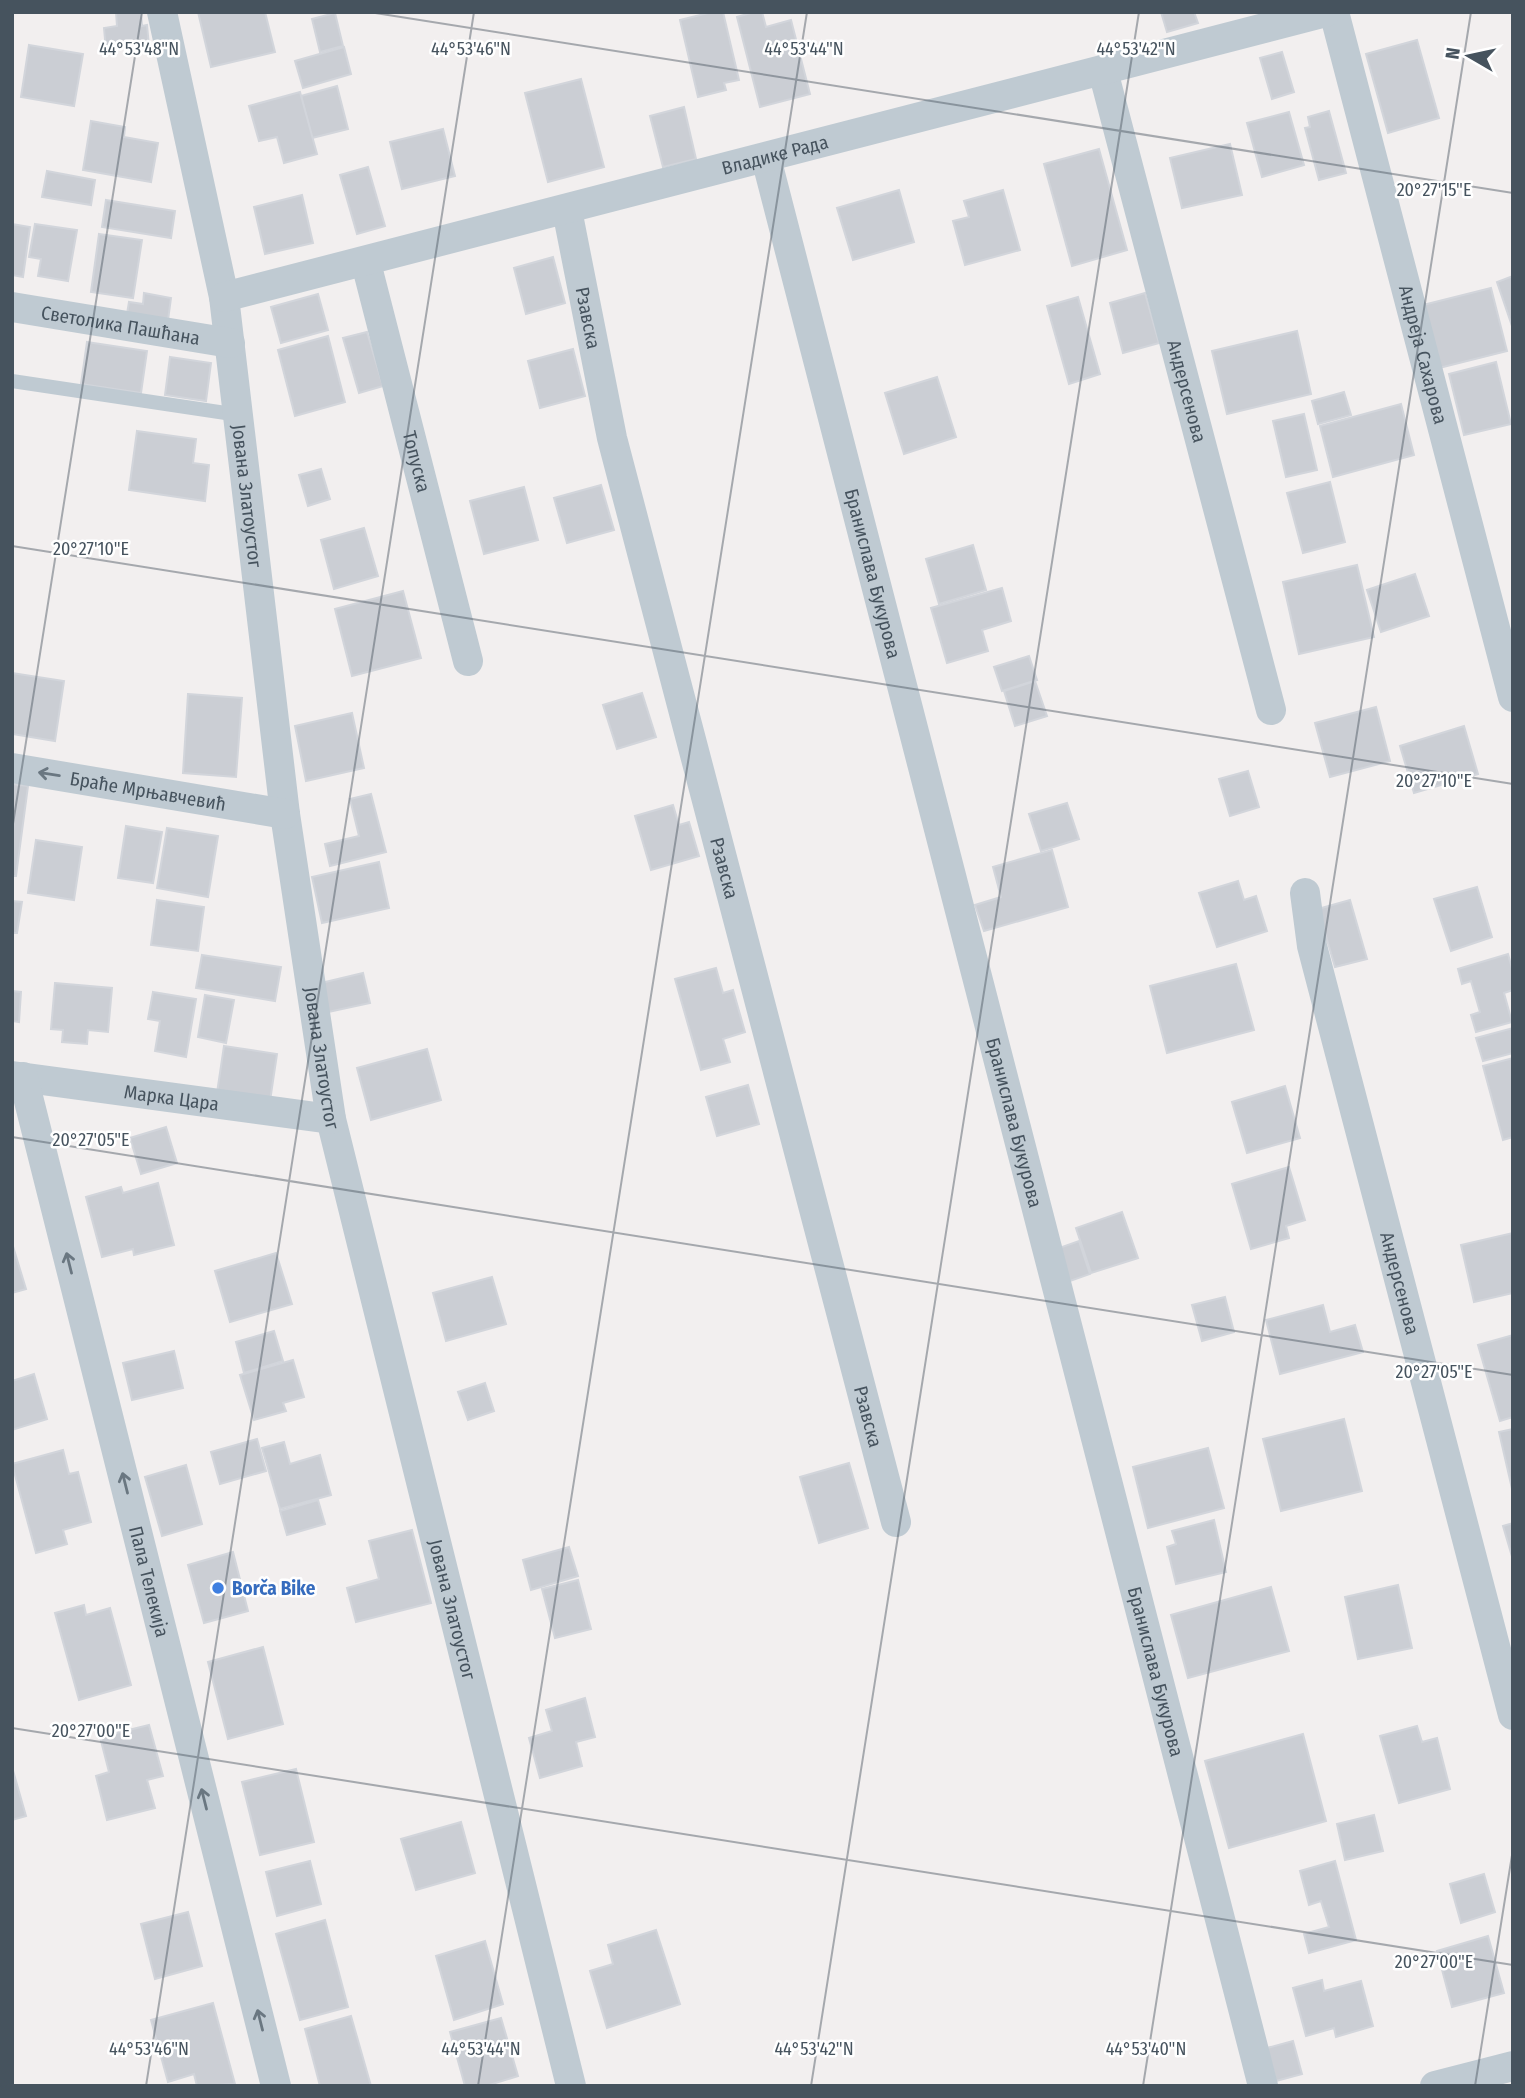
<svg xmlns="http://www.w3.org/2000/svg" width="1525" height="2098" viewBox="0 0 1525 2098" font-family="'Fira Sans Condensed',sans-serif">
<rect width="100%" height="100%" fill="#f2efef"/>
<!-- building -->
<g fill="#cbced4" stroke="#d2d5db" stroke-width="2">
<polygon points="116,12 141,12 142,26 147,25 149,46 106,50 104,28 117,26"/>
<polygon points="198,12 265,12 275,52 211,67"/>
<polygon points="712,12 723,12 739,80 724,83 726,90 698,97 680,20"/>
<polygon points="754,12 762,12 766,27 791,20 810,94 760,107 737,17"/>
<polygon points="1161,12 1194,12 1198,23 1167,32"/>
<polygon points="335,13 343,46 320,52 312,19"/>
<polygon points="1417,40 1439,118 1388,133 1366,54"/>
<polygon points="29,45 83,54 74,106 21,97"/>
<polygon points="344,47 351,74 303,88 295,61"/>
<polygon points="1282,52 1294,92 1272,99 1260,58"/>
<polygon points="581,79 604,167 548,182 525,93"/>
<polygon points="337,86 348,129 312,138 301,96"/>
<polygon points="300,92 317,154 284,163 277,137 259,141 249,106"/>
<polygon points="684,107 696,159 663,167 650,116"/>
<polygon points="1329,111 1346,173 1319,180 1305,128 1310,127 1308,117"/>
<polygon points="1289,112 1304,165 1262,177 1247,123"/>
<polygon points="91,121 125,127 124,137 158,143 151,182 83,170"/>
<polygon points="443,129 455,176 402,189 390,142"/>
<polygon points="1230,144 1242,195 1182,208 1170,158"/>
<polygon points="1099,149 1127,250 1072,266 1044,164"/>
<polygon points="368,167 385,226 357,234 340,175"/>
<polygon points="47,171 95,180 91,205 42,197"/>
<polygon points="899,190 914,242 853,260 837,208"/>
<polygon points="1003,190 1020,250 965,265 953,221 969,217 964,201"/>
<polygon points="302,195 313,243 265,254 254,207"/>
<polygon points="106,200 175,211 171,238 102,227"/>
<polygon points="12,224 30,227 23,277 12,275"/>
<polygon points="35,224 77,230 68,281 38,276 41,259 29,257"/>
<polygon points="99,234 142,240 133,298 91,292"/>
<polygon points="553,257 565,303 526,314 514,268"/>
<polygon points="1513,276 1513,329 1497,282"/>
<polygon points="1491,288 1507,351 1435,369 1419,306"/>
<polygon points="144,293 171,298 168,320 127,314 129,302 143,304"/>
<polygon points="1145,293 1159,343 1123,353 1110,303"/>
<polygon points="318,294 328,330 281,343 271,307"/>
<polygon points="1078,297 1100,374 1069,384 1047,306"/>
<polygon points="1297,331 1311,394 1227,414 1212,351"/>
<polygon points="367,332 383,386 359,393 343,338"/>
<polygon points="328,336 345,402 295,416 278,350"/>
<polygon points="87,342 147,351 141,393 81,384"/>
<polygon points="573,349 585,396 540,408 528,361"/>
<polygon points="170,357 211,363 206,401 165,395"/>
<polygon points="1496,362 1511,424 1464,435 1449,374"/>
<polygon points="937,377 956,437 904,454 885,393"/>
<polygon points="1344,392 1351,415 1318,424 1312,401"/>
<polygon points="1401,404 1414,455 1333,477 1320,426"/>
<polygon points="1304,414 1317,470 1286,477 1273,421"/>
<polygon points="137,431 196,439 193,463 209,465 205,501 129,490"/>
<polygon points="321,469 330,499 308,506 299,475"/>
<polygon points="1330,482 1345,542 1303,553 1287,493"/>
<polygon points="601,485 614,530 567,543 554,498"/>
<polygon points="524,487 538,540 484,554 470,501"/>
<polygon points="364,528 378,576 334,589 321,540"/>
<polygon points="973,545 986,590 939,604 926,559"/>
<polygon points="1357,565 1374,637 1299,654 1283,582"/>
<polygon points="1415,574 1429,616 1381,632 1367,590"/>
<polygon points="1002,588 1011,621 982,630 988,651 947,663 931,608"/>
<polygon points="403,591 421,658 352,676 335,609"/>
<polygon points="1029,656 1037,680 1002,691 994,667"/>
<polygon points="12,673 64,681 55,741 12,734"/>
<polygon points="1035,681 1047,716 1015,726 1004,691"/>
<polygon points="642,693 656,737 617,749 603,705"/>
<polygon points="188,694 242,698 236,777 183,773"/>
<polygon points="1376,707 1390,761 1330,777 1315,723"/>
<polygon points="352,713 364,768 306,781 295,726"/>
<polygon points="1464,726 1478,774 1414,793 1400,746"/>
<polygon points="1248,771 1259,807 1230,816 1219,779"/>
<polygon points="12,784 28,786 16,876 12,876"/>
<polygon points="371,794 386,852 330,866 325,844 359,836 350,799"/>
<polygon points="1067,803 1079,839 1041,851 1029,814"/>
<polygon points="673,805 679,825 689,822 699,856 651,870 635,816"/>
<polygon points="126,826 162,832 153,883 118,878"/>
<polygon points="167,828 218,836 208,897 157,888"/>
<polygon points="36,840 82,847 74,900 28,893"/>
<polygon points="1052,850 1068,907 984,931 975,905 1001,897 993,867"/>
<polygon points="379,862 389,908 322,923 312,877"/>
<polygon points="1238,881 1244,900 1256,896 1267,931 1217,947 1199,893"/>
<polygon points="1477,887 1492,937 1451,951 1434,899"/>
<polygon points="157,900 204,907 198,951 151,945"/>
<polygon points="1350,900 1367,959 1335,967 1318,909"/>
<polygon points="12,901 22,902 17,933 12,933"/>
<polygon points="1508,954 1513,972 1513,990 1504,993 1512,1022 1476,1032 1471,1015 1480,1012 1471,981 1462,984 1458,969"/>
<polygon points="202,955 281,967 275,1001 196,988"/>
<polygon points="1236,964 1254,1030 1167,1053 1150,986"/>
<polygon points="716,968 723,993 733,990 745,1032 723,1039 730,1062 701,1070 675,979"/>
<polygon points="363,973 370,1003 328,1012 321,983"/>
<polygon points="55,983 112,988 108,1032 88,1030 87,1044 62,1042 63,1030 51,1029"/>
<polygon points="12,991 21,992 19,1022 12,1021"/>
<polygon points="153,992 196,999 186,1057 155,1051 160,1021 148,1019"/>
<polygon points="205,995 234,1000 226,1043 198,1037"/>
<polygon points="1513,1028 1513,1053 1483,1061 1476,1038"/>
<polygon points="224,1046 277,1054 270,1101 217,1093"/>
<polygon points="427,1049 441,1100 371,1120 357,1068"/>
<polygon points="1513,1058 1513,1137 1503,1140 1483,1066"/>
<polygon points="748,1085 759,1124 717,1136 706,1097"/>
<polygon points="1285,1086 1300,1138 1247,1153 1232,1102"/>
<polygon points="166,1127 177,1163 141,1174 130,1138"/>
<polygon points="1289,1167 1305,1220 1286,1226 1289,1238 1251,1249 1232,1184"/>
<polygon points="158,1183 174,1245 134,1255 133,1249 102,1257 86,1197 121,1187 123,1193"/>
<polygon points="1122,1212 1138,1258 1091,1273 1076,1228"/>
<polygon points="1513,1233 1513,1293 1474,1302 1461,1245"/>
<polygon points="1079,1241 1090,1274 1070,1281 1059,1248"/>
<polygon points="12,1243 26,1289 12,1293"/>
<polygon points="276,1253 292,1304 230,1322 215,1271"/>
<polygon points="492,1277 506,1324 446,1341 433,1293"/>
<polygon points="1225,1297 1234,1332 1202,1341 1192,1305"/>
<polygon points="1323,1305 1330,1332 1355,1325 1363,1352 1280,1374 1266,1320"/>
<polygon points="274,1331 283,1361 244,1373 236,1342"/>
<polygon points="1513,1335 1513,1417 1500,1421 1478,1345"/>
<polygon points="174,1351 183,1388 132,1400 123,1363"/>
<polygon points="293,1360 304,1397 283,1403 286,1411 254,1420 240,1375"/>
<polygon points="34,1374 47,1419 12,1430 12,1381"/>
<polygon points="485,1383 494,1411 468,1420 458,1392"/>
<polygon points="1344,1419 1362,1491 1281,1511 1263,1439"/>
<polygon points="1513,1429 1513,1493 1499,1432"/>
<polygon points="257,1439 266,1471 220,1484 211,1452"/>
<polygon points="284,1442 290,1464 320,1455 331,1495 280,1509 262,1448"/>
<polygon points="1208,1448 1224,1508 1148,1528 1133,1467"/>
<polygon points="63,1450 69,1474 78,1472 91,1522 63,1530 67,1544 36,1553 12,1464"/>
<polygon points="849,1463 868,1528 819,1543 800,1477"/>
<polygon points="186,1465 202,1524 162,1536 145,1477"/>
<polygon points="318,1500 325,1524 287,1535 280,1511"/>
<polygon points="1214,1520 1226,1572 1176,1584 1167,1547 1176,1544 1172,1531"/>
<polygon points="1513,1523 1513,1560 1503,1526"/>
<polygon points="412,1530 431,1603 356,1622 347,1588 379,1579 369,1541"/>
<polygon points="569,1547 578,1576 531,1590 523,1560"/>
<polygon points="233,1552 248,1611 204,1623 188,1565"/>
<polygon points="578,1580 591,1629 555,1638 542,1589"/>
<polygon points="1398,1585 1412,1648 1358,1659 1345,1597"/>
<polygon points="1271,1587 1289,1651 1188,1678 1171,1615"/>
<polygon points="84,1605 86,1615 110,1608 131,1685 79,1700 55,1613"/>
<polygon points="263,1647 283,1724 228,1739 208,1662"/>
<polygon points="585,1698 595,1737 576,1742 582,1766 540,1778 529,1738 552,1731 546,1710"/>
<polygon points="149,1725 163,1776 147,1780 155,1808 107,1820 96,1776 109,1772 100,1737"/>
<polygon points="1417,1726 1422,1742 1437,1738 1450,1789 1399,1803 1380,1736"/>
<polygon points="1303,1734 1326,1821 1229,1848 1205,1761"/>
<polygon points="12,1767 26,1816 12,1820"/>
<polygon points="296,1769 314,1842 260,1855 242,1782"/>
<polygon points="1374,1815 1383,1851 1345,1860 1337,1824"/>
<polygon points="461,1822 475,1873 416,1890 401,1839"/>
<polygon points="310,1861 321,1904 277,1916 266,1872"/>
<polygon points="1335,1861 1356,1940 1309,1953 1304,1934 1329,1927 1321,1901 1309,1905 1300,1871"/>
<polygon points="1484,1874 1495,1912 1461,1923 1450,1884"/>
<polygon points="188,1912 202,1966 155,1979 141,1924"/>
<polygon points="325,1920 348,2007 300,2020 276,1934"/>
<polygon points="656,1930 680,2004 607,2028 590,1971 613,1964 608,1945"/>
<polygon points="1488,1936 1504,1993 1452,2007 1437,1951"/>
<polygon points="485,1941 503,2004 454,2020 436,1956"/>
<polygon points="1322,1980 1324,1991 1361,1981 1373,2026 1336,2037 1334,2028 1306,2036 1293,1988"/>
<polygon points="213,2003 235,2084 197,2086 194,2074 168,2082 151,2020"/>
<polygon points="351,2016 371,2086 320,2086 305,2029"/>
<polygon points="501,2018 518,2076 486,2086 465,2086 450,2032"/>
<polygon points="1293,2041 1302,2074 1276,2081 1267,2048"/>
</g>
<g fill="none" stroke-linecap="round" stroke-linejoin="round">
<!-- service -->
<polyline stroke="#bfcad2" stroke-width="14" points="12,381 239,415"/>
<!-- minor -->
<g stroke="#bfcad2" stroke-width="30">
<path id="s1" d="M 162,12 L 224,297 L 285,814 L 331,1119 L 571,2086"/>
<path id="s2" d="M 1334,12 L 1513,697"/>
<path id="s3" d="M 1103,71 L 1271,710"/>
<path id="s4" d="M 766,158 L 1263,2086"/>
<path id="s5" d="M 567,210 L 612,438 L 896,1522"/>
<path id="s6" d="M 366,263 L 468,661"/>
<path id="s7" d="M 224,297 L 1326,12"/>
<path id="s8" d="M 12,307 L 230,343"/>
<path id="s9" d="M 12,768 L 285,814"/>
<path id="s10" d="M 1305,893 L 1312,946 L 1513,1715"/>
<path id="s11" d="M 12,1076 L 331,1119"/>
<path id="s12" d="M 23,1077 L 276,2086"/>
<polyline points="1435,2086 1513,2066"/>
</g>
</g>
<!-- one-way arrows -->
<defs><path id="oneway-shaft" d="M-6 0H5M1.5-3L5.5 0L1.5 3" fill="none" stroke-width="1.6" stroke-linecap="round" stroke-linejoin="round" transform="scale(1.75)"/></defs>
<g stroke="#6a7781">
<use href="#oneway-shaft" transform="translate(49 774) rotate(-171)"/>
<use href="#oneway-shaft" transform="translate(69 1263) rotate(-104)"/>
<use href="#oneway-shaft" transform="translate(125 1483) rotate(-104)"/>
<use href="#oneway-shaft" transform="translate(204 1799) rotate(-104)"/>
<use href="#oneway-shaft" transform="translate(260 2020) rotate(-104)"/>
</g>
<!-- ticks -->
<path fill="none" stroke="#46535e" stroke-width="2" stroke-opacity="0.45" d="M 369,12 L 1513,193M 12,546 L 1513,784M 12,830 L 142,12M 12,1137 L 1513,1375M 12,1728 L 1513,1965M 146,2086 L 474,12M 478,2086 L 807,12M 811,2086 L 1139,12M 1143,2086 L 1471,12M 1475,2086 L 1513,1849"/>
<!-- markers -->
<circle fill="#3f7fe0" stroke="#fff" stroke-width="2.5" cx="218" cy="1588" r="7"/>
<g text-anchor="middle" stroke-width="5" stroke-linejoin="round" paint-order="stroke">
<!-- street labels -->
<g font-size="19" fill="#46535e" stroke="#fff">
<text dy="7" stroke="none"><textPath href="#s7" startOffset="569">Владике Рада</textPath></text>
<text dy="7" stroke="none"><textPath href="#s5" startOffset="110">Рзавска</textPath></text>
<text dy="7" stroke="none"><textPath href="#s8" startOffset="110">Светолика Пашћана</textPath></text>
<text dy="7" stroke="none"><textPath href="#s2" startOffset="354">Андреја Сахарова</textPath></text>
<text dy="7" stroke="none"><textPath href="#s3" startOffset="331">Андерсенова</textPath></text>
<text dy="7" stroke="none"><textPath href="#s6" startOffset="205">Топуска</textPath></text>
<text dy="7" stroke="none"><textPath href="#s1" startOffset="492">Јована Златоустог</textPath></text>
<text dy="7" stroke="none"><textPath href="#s4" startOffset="429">Бранислава Букурова</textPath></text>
<text dy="7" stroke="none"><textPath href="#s9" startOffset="138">Браће Мрњавчевић</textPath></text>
<text dy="7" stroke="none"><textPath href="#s5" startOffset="677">Рзавска</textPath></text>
<text dy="7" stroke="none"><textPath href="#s1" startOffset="1059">Јована Златоустог</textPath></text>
<text dy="7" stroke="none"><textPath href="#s11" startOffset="161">Марка Цара</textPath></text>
<text dy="7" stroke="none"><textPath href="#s4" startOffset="996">Бранислава Букурова</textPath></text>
<text dy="7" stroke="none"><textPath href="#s10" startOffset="402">Андерсенова</textPath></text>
<text dy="7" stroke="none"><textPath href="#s5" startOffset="1244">Рзавска</textPath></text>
<text dy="7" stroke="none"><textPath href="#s12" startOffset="520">Пала Телекија</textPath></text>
<text dy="7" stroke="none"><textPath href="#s1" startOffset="1626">Јована Златоустог</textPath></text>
<text dy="7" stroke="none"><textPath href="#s4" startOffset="1563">Бранислава Букурова</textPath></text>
</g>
<!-- shop labels -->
<g font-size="19" font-weight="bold" fill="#366cbe" stroke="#fff" text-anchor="start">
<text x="232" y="1595">Borča Bike</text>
</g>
</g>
<g font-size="18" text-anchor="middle" fill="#46535e" stroke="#fff" stroke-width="5" stroke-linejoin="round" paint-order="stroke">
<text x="139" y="55">44°53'48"N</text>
<text x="471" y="55">44°53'46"N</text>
<text x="804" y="55">44°53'44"N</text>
<text x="1136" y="55">44°53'42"N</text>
<text x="1434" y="196">20°27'15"E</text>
<text x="91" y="555">20°27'10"E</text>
<text x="1434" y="787">20°27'10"E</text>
<text x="91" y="1146">20°27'05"E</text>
<text x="1434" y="1378">20°27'05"E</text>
<text x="91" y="1737">20°27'00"E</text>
<text x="1434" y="1968">20°27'00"E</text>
<text x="149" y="2055">44°53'46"N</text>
<text x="481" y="2055">44°53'44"N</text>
<text x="814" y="2055">44°53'42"N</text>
<text x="1146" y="2055">44°53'40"N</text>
</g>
<!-- border -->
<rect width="1525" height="2098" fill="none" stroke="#46535e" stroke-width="28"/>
<!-- north arrow -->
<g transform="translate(1469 56) rotate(279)" stroke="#ffffff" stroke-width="5" paint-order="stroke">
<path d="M0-5L12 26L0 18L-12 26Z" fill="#46535e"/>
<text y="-10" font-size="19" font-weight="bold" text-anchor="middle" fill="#46535e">N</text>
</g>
</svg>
